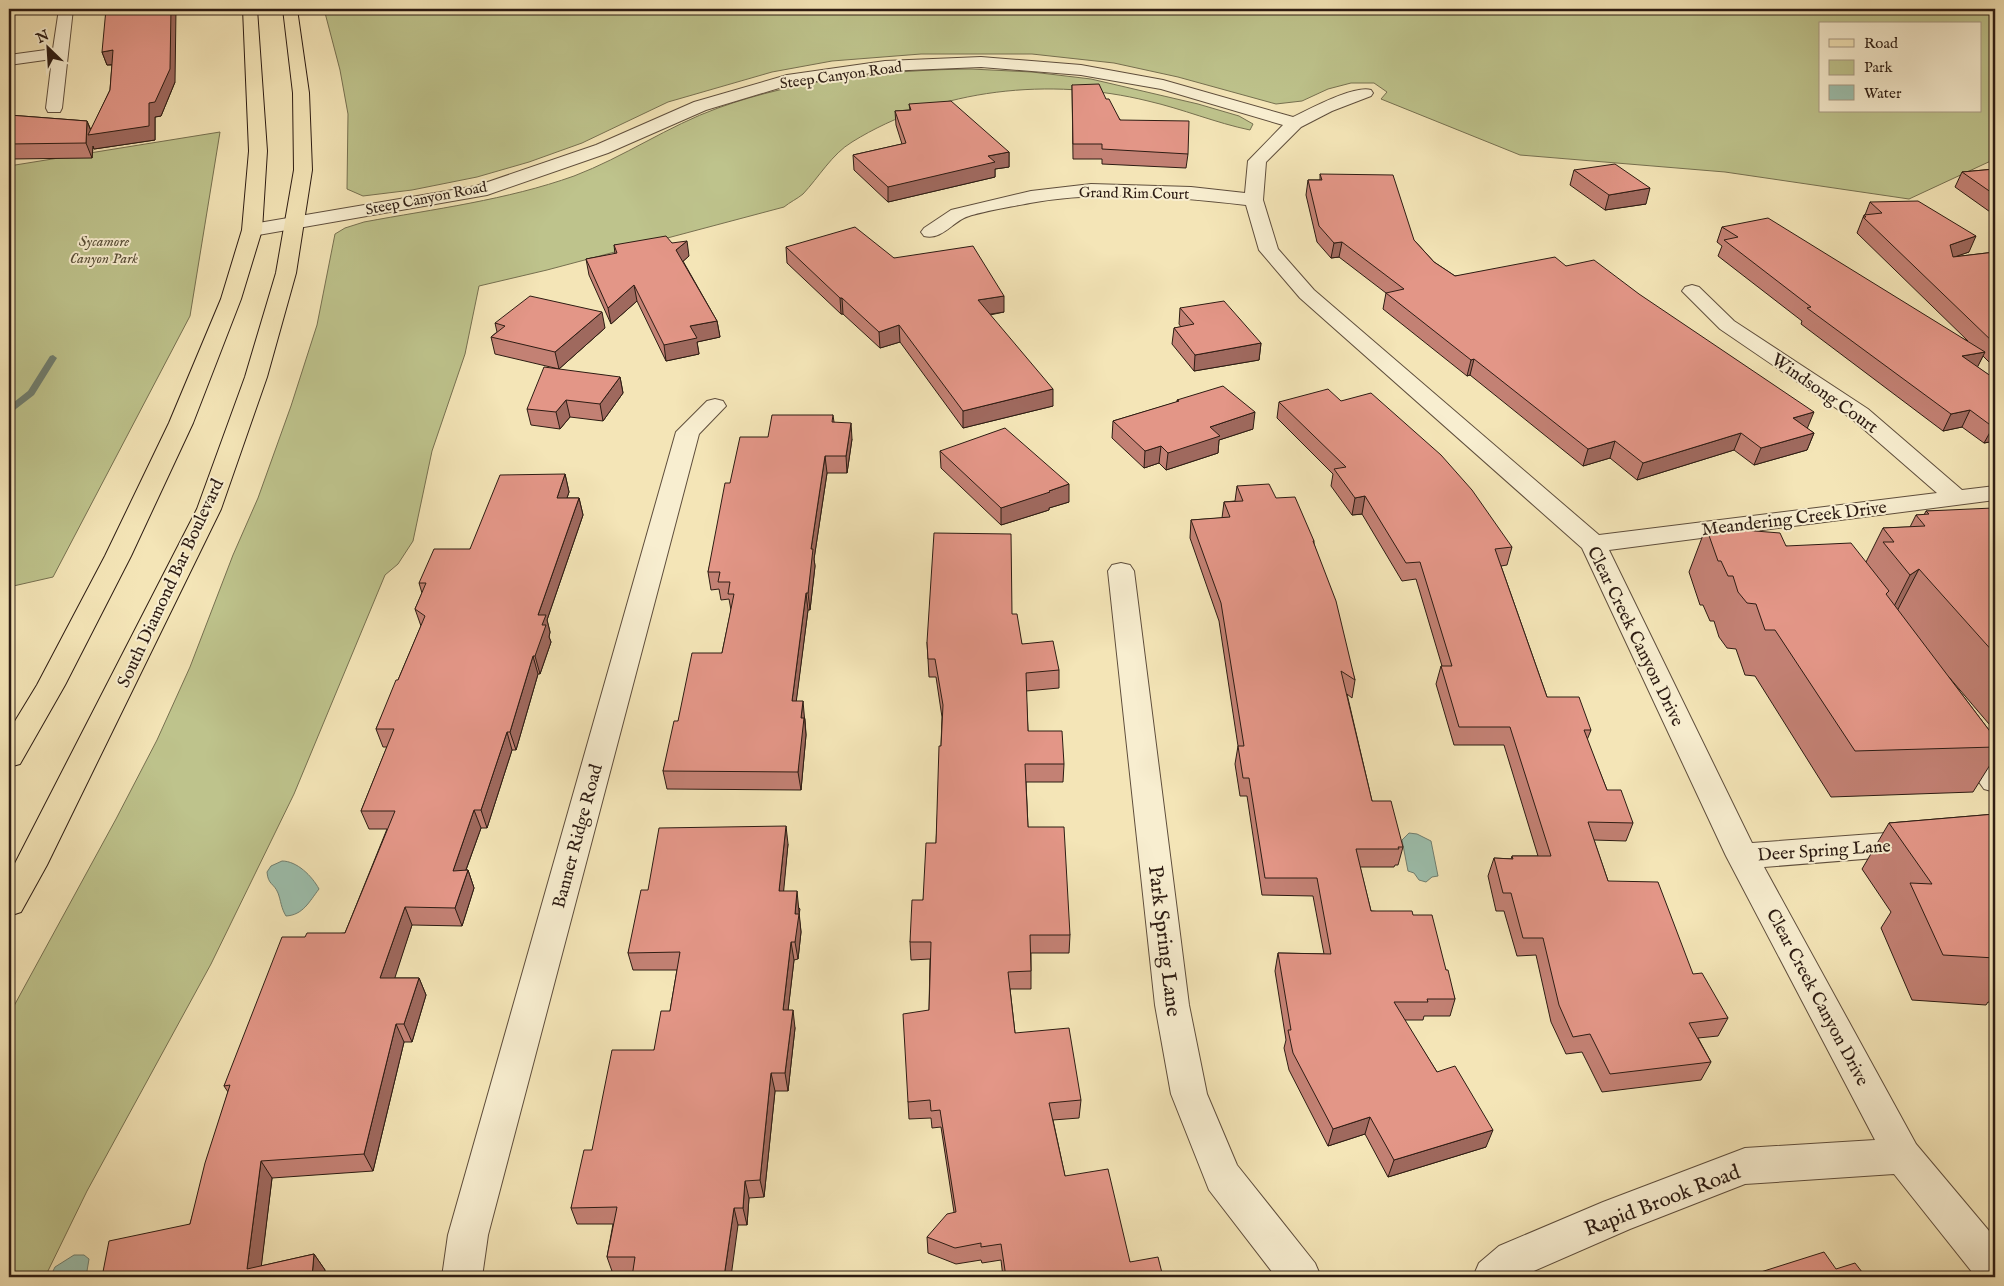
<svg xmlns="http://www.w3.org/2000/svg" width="2004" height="1286" viewBox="0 0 2004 1286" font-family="'IM FELL English',serif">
<rect width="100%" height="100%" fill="#f4e5b7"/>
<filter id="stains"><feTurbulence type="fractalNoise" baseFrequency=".004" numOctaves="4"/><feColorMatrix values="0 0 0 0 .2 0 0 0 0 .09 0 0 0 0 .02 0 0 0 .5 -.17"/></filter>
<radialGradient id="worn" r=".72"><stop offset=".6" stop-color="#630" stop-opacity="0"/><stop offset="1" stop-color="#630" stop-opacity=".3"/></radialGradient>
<!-- green -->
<g fill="#bec38c" stroke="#767050" fill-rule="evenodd">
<path d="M 324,9 L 1995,9 L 1995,159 L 1909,199 L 1725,172 L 1520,155 L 1381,99 L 1387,92 L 1374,83 L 1351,83 L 1328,89 L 1302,101 L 1276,104 L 1178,77 L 1114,63 L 1032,54 L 921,54 L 832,61 L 772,72 L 668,102 L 582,143 L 529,162 L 477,177 L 412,190 L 363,196 L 347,189 L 348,114 L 340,70 ZM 1820,24 L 1980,24 L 1980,111 L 1820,111 Z"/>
<path d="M 971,69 L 1032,72 L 1091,79 L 1198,104 L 1239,116 L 1253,124 L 1250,130 C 1216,123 1183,109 1148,101 C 1051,77 939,88 852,142 C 832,154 819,177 803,194 C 797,199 790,202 784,207 L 547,270 L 479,286 L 465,354 L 432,451 L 413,541 L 398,564 L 385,575 L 294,794 L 211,964 L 87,1191 L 45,1277 L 9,1277 L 9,1015 L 116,819 L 157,740 L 190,667 L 233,555 L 258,498 L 291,406 L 317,325 L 335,234 L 345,228 L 364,222 C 434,209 507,200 574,176 C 624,157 668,126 718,108 C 799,79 886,70 971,69 Z"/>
<polygon points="220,132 190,316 53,577 9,587 9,166"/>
</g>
<!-- water -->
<g fill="#9cbfad" stroke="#707e6f">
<polygon points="1409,833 1417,834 1431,841 1438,876 1432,877 1426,882 1419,880 1414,873 1408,871 1402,840"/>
<path d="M 282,861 C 297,861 312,876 319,889 C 309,902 303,915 286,916 C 281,908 281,901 278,893 C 274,883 268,885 267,872 L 271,866 Z"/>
<polygon points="74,1255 84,1255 89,1259 86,1277 50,1277 55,1267"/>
</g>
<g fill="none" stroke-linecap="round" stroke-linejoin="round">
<!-- stream -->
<polygon fill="#707e6f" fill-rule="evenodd" points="53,355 57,358 34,395 12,412 9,413 9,406 28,391 50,356"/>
<!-- minor casing -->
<g stroke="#5f4e3c" stroke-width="2">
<g id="minor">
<polygon points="59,9 73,9 62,108 60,112 48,112 46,108 52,59 9,65 9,55 53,49"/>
<path d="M 981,57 L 1081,65 L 1163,80 L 1293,117 C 1310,109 1354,85 1371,90 L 1373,93 L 1371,96 L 1332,111 L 1301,127 L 1266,162 L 1263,200 L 1278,249 L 1314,290 L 1599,535 L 1937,493 L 1852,419 L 1720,329 L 1682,291 L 1685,287 L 1692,285 L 1699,287 L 1734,321 L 1868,409 L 1962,490 L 1995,486 L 1995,500 L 1609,550 L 1752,843 L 1913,831 L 1924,834 L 1929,843 L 1924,852 L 1913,855 L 1764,867 L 1916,1144 L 1995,1238 L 1995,1277 L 1976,1277 L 1894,1174 L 1745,1184 L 1630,1229 L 1527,1274 L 1523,1277 L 1473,1277 L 1479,1263 L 1499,1246 L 1603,1202 L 1745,1148 L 1875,1140 L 1726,856 L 1582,548 L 1300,298 L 1259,250 L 1246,205 C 1175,197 1101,190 1030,203 C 1015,206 977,212 964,218 C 950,225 941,240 924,236 L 921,232 L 924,228 L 951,210 L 1031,191 L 1091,184 L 1191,187 L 1245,193 L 1248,161 L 1283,125 L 1161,89 L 1081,75 L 981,67 L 885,71 L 789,85 L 706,110 L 608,153 L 487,195 L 252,236 L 245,234 L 242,230 L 245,226 L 252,224 L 476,186 L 596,145 L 694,102 L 787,75 L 885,61 Z"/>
<polygon points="715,399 723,401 726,406 699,434 488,1235 482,1277 442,1277 448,1235 676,432 707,401"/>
<polygon points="1121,563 1130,565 1134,571 1189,1005 1207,1094 1237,1165 1315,1263 1321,1277 1276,1277 1209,1190 1171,1094 1155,1005 1108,571 1112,565"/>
<polygon points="1964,729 1974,733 1995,760 1995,792 1984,789 1949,740 1954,733"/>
</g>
</g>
<!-- major casing -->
<g stroke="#2d1c13" stroke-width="2">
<g id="major">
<polygon points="243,9 257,9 267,151 262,230 241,299 193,423 131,556 65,685 20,764 9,767 9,731 37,685 105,556 169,423 221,299 242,230 249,151"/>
<polygon points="283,9 297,9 309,93 312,170 296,273 267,377 221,509 47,865 21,912 9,916 9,875 197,509 245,377 276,273 294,170 293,93"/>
</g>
</g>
<!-- minor -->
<use href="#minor" fill="#f8eed0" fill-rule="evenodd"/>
<!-- major -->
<use href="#major" fill="#f4e5b7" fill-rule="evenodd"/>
</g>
<!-- wall -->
<g fill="#c38174" stroke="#2d1c13">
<polygon points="102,52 175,82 161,116 155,117 155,140 94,149 93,146 92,158 9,159 9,115 87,121 91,130 110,90 112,65 107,65"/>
<polygon points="1072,85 1106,99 1120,120 1188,154 1186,168 1102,164 1102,159 1073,159"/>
<polygon points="909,104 1009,152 1009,167 995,169 995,177 888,202 854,170 853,155 902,144 896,125 895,111 910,110"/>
<polygon points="1995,169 1995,214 1993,214 1955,187 1962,172"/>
<polygon points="1574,170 1646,204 1605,210 1570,185"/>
<polygon points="1320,174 1414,240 1434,262 1455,276 1566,266 1814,433 1807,450 1754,465 1734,450 1637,480 1610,458 1583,466 1470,375 1467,376 1383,309 1386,293 1339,257 1331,258 1317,242 1306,195 1308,180 1320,180"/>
<polygon points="1870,202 1969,252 1953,257 1995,252 1995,365 1992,365 1983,356 1977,367 1995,379 1995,441 1984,443 1962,427 1943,431 1801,324 1802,321 1718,256 1722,246 1717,242 1722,227 1968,341 1857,233 1864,215 1865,215"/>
<polygon points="672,243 689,256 683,261 717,321 720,337 697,342 699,354 666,361 637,301 611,324 589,275 586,259 615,254 614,245"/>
<polygon points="786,247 894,258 1004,312 990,315 1053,406 963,428 900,342 880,348 843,314 841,314 787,263"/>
<polygon points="1180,308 1261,343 1259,360 1194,371 1172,344 1174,328 1181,327 1179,324"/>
<polygon points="495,323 605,328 559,369 495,354 491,337 497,332"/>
<polygon points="620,377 623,393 603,421 570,417 560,429 531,425 527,409"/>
<polygon points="1177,400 1253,429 1219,440 1218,453 1166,470 1159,463 1144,468 1112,438 1113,421 1177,402"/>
<polygon points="1341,401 1512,547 1507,565 1501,566 1547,697 1591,730 1587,740 1607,790 1633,823 1626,841 1594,840 1608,881 1693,974 1728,1018 1718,1036 1698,1038 1711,1062 1701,1080 1602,1092 1582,1052 1566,1054 1551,1022 1536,955 1517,956 1504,911 1496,911 1488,876 1494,858 1511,859 1512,856 1538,856 1504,745 1454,745 1436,684 1441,666 1442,666 1416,579 1402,581 1362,514 1352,515 1331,486 1333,474 1277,418 1279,402"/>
<polygon points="833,415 834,422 852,439 847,473 827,473 814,559 815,566 810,610 808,610 796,701 805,719 806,735 801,790 667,789 663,771 678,721 722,653 731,610 729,599 721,600 719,589 711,590 708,572 730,483 768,437"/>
<polygon points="940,451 1069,502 1049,508 1049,510 1001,525 941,468"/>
<polygon points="565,474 569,492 567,498 579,498 583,515 547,620 550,632 549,637 551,642 540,674 538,674 516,750 512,750 487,828 481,828 466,870 468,870 474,888 462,926 412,925 394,978 419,978 426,995 412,1042 404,1042 373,1171 272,1178 261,1266 314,1254 325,1270 324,1277 102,1277 190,1224 228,1092 224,1086 305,937 345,933 387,829 369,829 361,811 387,747 383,747 376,729 398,680 421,626 415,609 422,593 419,583 470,549"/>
<polygon points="1237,486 1276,498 1314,541 1314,544 1355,680 1352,698 1347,694 1372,801 1403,847 1398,865 1395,865 1394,867 1360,867 1371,911 1413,915 1446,970 1455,999 1450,1016 1424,1016 1423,1020 1404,1020 1437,1072 1486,1147 1388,1177 1365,1134 1328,1146 1289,1070 1284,1048 1286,1040 1275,971 1278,953 1324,954 1313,896 1262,895 1247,796 1240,796 1235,764 1238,746 1219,621 1190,538 1191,520 1222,518 1224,502 1235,501"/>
<polygon points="1926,511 1995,511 1995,731 1948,676 1995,738 1995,757 1973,792 1831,797 1755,676 1745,675 1736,649 1727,648 1719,637 1714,621 1710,621 1703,605 1700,605 1689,572 1706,527 1786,546 1866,562 1883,528 1910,527 1916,515 1924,515"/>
<polygon points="1012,614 1022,644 1059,670 1059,688 1026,691 1028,731 1064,764 1063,782 1026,782 1028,827 1070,935 1069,953 1031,953 1031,989 1010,989 1015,1033 1081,1100 1079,1118 1053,1120 1065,1176 1130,1262 1163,1277 1003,1277 1001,1260 982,1263 981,1260 956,1264 928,1253 927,1237 954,1212 941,1127 932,1128 931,1118 909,1119 908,1102 929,1010 930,959 911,960 910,942 923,900 936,843 941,746 942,717 936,677 929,677 927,642"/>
<polygon points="1995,814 1995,1003 1988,1002 1986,1005 1912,1000 1881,928 1891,912 1862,869 1889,823"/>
<polygon points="788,844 783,891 800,909 799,915 801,932 798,959 794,960 788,1010 795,1028 788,1091 775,1091 764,1197 749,1198 747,1225 738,1225 632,1273 613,1274 607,1257 613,1224 577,1224 571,1208 592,1150 654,1050 670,1011 677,970 633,970 628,953 648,890"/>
</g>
<!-- shaded-wall -->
<g fill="#9f695e" stroke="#2d1c13">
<polygon points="9,9 15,9 9,38"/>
<polygon points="171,9 176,9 175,82 161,116 155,117 155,140 94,149 93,146 92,158 86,143 87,121 92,134"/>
<polygon points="113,50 119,64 107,65 102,52"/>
<polygon points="1009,152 1009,167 995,169 995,177 888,202 888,187 988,156"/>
<polygon points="1650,188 1646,204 1605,210 1609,195"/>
<polygon points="1976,236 1969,252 1943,261 1950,245"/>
<polygon points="687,241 689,256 679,265 676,250"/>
<polygon points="1342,242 1339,257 1331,258 1334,243"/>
<polygon points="634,285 637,301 611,324 608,308"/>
<polygon points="1004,296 1004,312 978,316 978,300"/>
<polygon points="840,298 842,298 843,314 841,314"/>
<polygon points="602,312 605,328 559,369 555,352"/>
<polygon points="717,321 720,337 697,342 699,354 666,361 664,345 690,326"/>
<polygon points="899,325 900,342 880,348 879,332"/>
<polygon points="1261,343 1259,360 1194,371 1195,355"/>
<polygon points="1985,352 1977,368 1962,356"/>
<polygon points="1474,359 1470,375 1467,376 1471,360"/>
<polygon points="1995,359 1995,365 1992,365"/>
<polygon points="620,377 623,393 603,421 600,404"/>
<polygon points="1053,389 1053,406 963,428 963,411"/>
<polygon points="566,400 570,417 560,429 556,412"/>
<polygon points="1970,410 1962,427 1943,431 1951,414"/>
<polygon points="1255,412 1253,429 1219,440 1218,453 1166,470 1168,453 1210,427"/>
<polygon points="1814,412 1807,429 1793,418"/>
<polygon points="851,423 852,439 847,473 846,456"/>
<polygon points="1995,426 1995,441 1984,443 1993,427"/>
<polygon points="1741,433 1734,450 1637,480 1643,463"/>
<polygon points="1814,433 1807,450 1754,465 1761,448"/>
<polygon points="1615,441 1610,458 1583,466 1588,449"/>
<polygon points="1161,446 1159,463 1144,468 1145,451"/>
<polygon points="825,456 827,473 814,559 815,566 810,610 808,593 811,549"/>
<polygon points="565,474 569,492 561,515 557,498"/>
<polygon points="1069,484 1069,502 1049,508 1049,510 1001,525 1001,508"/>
<polygon points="1365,496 1362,514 1352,515 1355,498"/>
<polygon points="579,498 583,515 547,620 550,632 549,637 551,642 540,674 535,656 538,615"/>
<polygon points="1919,569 1896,613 1887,620 1910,575"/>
<polygon points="806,593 808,610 794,719 792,701"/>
<polygon points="533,656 538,674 516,750 510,732"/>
<polygon points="803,701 806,735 801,790 798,772 801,718"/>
<polygon points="507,732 512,750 487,828 481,810"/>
<polygon points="474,810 481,828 459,889 453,871"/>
<polygon points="786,826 788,844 782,909 779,891"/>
<polygon points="468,870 474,888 462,926 455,908"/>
<polygon points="797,891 801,932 798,959 795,942 795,914"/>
<polygon points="405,907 412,925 389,996 380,978"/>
<polygon points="791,942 794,960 786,1028 783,1010"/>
<polygon points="419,978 426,995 412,1042 404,1024"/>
<polygon points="793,1010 795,1028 788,1091 785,1073"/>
<polygon points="396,1024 404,1042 373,1171 364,1154"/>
<polygon points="771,1073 775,1091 764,1197 760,1180"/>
<polygon points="1370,1117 1365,1134 1328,1146 1333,1129"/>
<polygon points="1493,1130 1486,1147 1388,1177 1394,1160"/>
<polygon points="261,1161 272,1178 260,1277 247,1269"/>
<polygon points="745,1181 749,1198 747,1225 743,1208"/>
<polygon points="734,1208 738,1225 731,1277 724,1277"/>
<polygon points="314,1254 325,1270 324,1277 312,1277"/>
</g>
<!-- building -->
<g fill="#e39687" stroke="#2d1c13">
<polygon points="106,9 171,9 170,69 155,102 149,103 149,126 88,135 110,90 113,50 102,52"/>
<polygon points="1099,84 1106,99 1109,99 1120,120 1189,121 1188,154 1102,149 1102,144 1073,144 1072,85"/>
<polygon points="951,101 1009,152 988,156 995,162 888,187 853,155 906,143 895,111 911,110 909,104"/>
<polygon points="9,115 87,121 86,143 9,144"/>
<polygon points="1615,164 1650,188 1609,195 1574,170"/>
<polygon points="1995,169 1995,195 1962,172"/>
<polygon points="1320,174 1393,175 1414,240 1434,262 1455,276 1555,257 1566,266 1594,260 1639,294 1814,412 1793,418 1814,433 1761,448 1741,433 1643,463 1615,441 1588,449 1474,359 1471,360 1386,293 1404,289 1342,242 1334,243 1319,226 1308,180 1322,180"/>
<polygon points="1918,201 1976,236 1950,245 1953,257 1995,252 1995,344 1863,217 1866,217 1864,215 1882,213 1870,202"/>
<polygon points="1768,218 1985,352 1962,356 1995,379 1995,426 1993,427 1970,410 1951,414 1807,308 1811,307 1724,240 1738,237 1722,227"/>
<polygon points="855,227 894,258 973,246 1004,296 978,300 1053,389 963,411 899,325 879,332 842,298 840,298 786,247"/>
<polygon points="666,236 672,243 687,241 676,250 717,321 690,326 697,338 664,345 634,285 608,308 586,259 617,253 614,245"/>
<polygon points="530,296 602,312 555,352 491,337 505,326 495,323"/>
<polygon points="1224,301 1261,343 1195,355 1174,328 1194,324 1180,308"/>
<polygon points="544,367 620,377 600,404 566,400 556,412 527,409"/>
<polygon points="1223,386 1255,412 1210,427 1220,436 1168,453 1161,446 1145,451 1113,421 1179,401 1177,400"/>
<polygon points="1328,389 1341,401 1371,393 1441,455 1472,490 1512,547 1495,549 1547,697 1579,697 1591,730 1584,730 1607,790 1621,790 1633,823 1588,822 1608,881 1658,882 1693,974 1702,973 1728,1018 1689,1023 1711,1062 1610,1074 1590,1034 1573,1037 1559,1005 1543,938 1523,938 1511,893 1503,893 1494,858 1513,859 1512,856 1551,856 1510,727 1459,727 1441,666 1452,666 1420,562 1406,563 1365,496 1355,498 1334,469 1346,467 1279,402"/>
<polygon points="772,415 833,415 832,422 851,423 846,456 825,456 811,549 813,549 808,593 806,593 792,701 803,701 801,718 804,718 798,772 663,771 674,721 678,721 692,653 722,653 734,594 728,594 730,582 718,582 720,572 708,572 725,483 730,483 740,437 768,437"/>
<polygon points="1005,428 1069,484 1049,491 1050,492 1001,508 940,451"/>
<polygon points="565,474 557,498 579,498 538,615 546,615 542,625 546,625 535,656 533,656 510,732 507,732 481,810 474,810 453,871 468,870 455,908 405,907 380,978 419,978 404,1024 396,1024 364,1154 261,1161 247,1269 314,1254 312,1277 102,1277 109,1241 190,1224 205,1163 230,1085 224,1086 282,937 305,937 307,933 345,933 395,811 361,811 394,729 376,729 396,680 398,680 425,616 415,609 426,583 419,583 434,549 470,549 500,475"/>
<polygon points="1269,484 1276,498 1295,497 1314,541 1313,541 1336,601 1355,680 1341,671 1372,801 1391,801 1403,847 1398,847 1399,849 1356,849 1371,911 1412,911 1413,915 1432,915 1446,970 1448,970 1455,999 1427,999 1428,1002 1394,1002 1437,1072 1455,1066 1493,1130 1394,1160 1370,1117 1333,1129 1293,1053 1288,1030 1291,1030 1278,953 1331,954 1317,878 1265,878 1249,778 1243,778 1238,746 1244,746 1221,603 1191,520 1230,517 1224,502 1243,501 1237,486"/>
<polygon points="1993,508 1995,511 1995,654 1919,569 1910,575 1883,542 1894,542 1883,528 1925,526 1916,515 1929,514 1926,511"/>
<polygon points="1706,527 1780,533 1786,546 1851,543 1889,591 1886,594 1995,738 1995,747 1855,751 1775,630 1765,630 1756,604 1747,603 1738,592 1733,576 1728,576 1721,561 1718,561"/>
<polygon points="934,533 1011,534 1012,614 1017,614 1022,644 1053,641 1059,670 1026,673 1028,731 1062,731 1064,764 1025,764 1028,827 1064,827 1070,935 1030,935 1031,971 1008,972 1015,1033 1069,1028 1081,1100 1049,1103 1065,1176 1108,1169 1130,1262 1158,1257 1163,1277 1006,1277 1001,1244 981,1247 981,1243 955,1248 927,1237 947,1214 956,1212 940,1110 931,1111 930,1100 908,1102 903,1014 929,1010 931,942 910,942 912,900 923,900 926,843 936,843 939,746 941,746 943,705 935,659 928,659 927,642"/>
<polygon points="1995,814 1995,958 1943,955 1910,883 1932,884 1889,823"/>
<polygon points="786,826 779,891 797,891 795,914 799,914 795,942 791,942 783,1010 793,1010 785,1073 771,1073 760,1180 745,1181 743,1208 734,1208 724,1277 632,1277 635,1257 607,1257 617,1207 571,1208 584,1150 592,1150 612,1050 654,1050 661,1011 670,1011 680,952 628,953 641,890 648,890 659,828"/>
<polygon points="1824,1252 1836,1269 1855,1263 1866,1277 1745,1277"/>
<polygon points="1893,1273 1896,1277 1879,1277"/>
<polygon points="1720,1275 1722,1277 1715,1277"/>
</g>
<g text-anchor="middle" stroke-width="4" stroke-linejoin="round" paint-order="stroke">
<!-- far-street labels -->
<g font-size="15" fill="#2d1c13" stroke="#f8eed0">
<text transform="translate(841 75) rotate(-8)" y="5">Steep Canyon Road</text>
<text transform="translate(1134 193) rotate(1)" y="5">Grand Rim Court</text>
<text transform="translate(426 198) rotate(-11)" y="5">Steep Canyon Road</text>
</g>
<!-- far-park labels -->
<g font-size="15" font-style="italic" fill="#584e37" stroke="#f8eed0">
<text x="104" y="246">Sycamore<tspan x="104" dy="17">Canyon Park</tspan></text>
</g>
<!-- street labels -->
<g font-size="18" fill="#2d1c13" stroke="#f8eed0">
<text transform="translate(1825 393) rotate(35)" y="6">Windsong Court</text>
<text transform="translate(1794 518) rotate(-7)" y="6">Meandering Creek Drive</text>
<text transform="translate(170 583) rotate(-65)" y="6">South Diamond Bar Boulevard</text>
<text transform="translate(1636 636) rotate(64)" y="6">Clear Creek Canyon Drive</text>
<text transform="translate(577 836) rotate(-75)" y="6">Banner Ridge Road</text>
<text transform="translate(1824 850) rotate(-4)" y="6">Deer Spring Lane</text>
<text transform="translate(1818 997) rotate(62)" y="6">Clear Creek Canyon Drive</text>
</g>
<!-- near-street labels -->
<g font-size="21" fill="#2d1c13" stroke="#f8eed0">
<text transform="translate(1165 941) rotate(83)" y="7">Park Spring Lane</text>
<text transform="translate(1662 1200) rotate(-21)" y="7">Rapid Brook Road</text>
</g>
</g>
<!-- margin -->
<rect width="2004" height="1286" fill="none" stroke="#f4e5b7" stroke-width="30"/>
<rect x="10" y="10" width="1984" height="1266" fill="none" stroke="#2d1c13" stroke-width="2.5"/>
<rect x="15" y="15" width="1974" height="1256" fill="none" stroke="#2d1c13"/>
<!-- legend -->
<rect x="1819" y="22" width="162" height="90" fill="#f8eed0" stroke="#a79a84"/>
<rect x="1829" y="39" width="25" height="8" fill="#f4e5b7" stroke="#a79a84"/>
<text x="1864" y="48" font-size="15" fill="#2d1c13">Road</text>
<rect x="1829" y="60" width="25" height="15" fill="#bec38c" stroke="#a79a84"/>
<text x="1864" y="72" font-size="15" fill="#2d1c13">Park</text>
<rect x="1829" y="85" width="25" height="15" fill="#9cbfad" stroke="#a79a84"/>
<text x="1864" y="98" font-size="15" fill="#2d1c13">Water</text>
<!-- north arrow -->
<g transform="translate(48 48) rotate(335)" stroke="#f8eed0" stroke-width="4" paint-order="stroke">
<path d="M0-4L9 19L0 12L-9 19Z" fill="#2d1c13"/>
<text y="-8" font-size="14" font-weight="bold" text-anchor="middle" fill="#2d1c13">N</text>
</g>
<rect width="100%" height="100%" filter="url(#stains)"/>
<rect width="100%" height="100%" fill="url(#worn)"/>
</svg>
